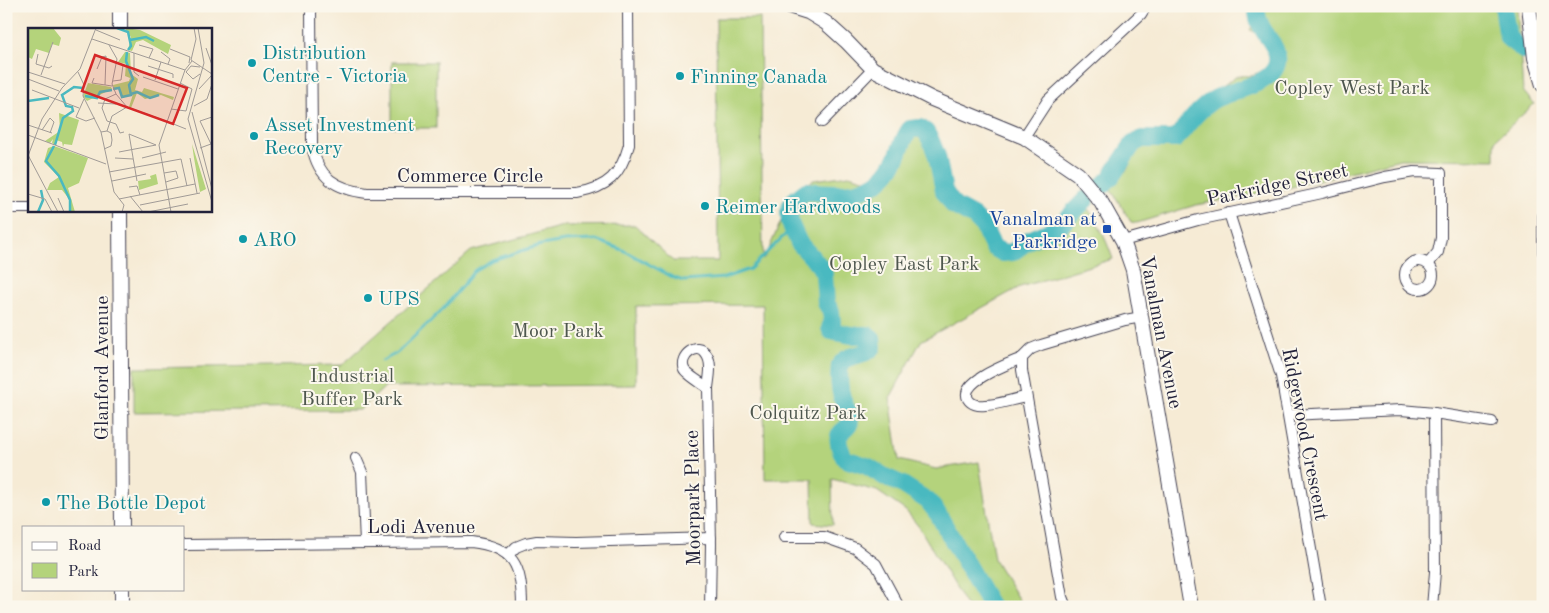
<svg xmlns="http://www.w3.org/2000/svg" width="1549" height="613" viewBox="0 0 1549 613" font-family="'Old Standard TT',serif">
<rect width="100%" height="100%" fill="#fbf7ec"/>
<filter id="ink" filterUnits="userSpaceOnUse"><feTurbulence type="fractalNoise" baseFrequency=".02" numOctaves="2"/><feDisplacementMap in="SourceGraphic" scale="10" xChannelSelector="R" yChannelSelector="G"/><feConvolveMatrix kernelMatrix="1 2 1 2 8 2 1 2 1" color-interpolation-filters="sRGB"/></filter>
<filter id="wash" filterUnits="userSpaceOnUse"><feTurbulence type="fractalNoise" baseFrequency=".0096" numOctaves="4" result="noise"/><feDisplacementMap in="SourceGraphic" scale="20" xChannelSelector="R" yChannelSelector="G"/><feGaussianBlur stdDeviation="1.12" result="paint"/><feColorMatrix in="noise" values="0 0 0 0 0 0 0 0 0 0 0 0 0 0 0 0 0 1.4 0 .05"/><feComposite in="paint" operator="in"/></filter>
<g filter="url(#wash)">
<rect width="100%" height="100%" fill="#f6ebd5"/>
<!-- green -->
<g fill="#b4d37b" stroke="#6b7a5b">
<path d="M 1263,6 L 1517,6 L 1523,91 L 1534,104 L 1495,140 L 1495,160 L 1400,159 L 1288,188 L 1196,205 L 1137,223 L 1131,222 L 1108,185 L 1127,170 L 1138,145 C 1152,137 1168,148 1176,141 C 1184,135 1184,124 1189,117 C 1202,100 1220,88 1237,76 C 1242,75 1245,76 1249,76 C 1253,75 1257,73 1260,72 C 1280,63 1272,51 1265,36 L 1250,30 Z"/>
<path d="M 716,18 L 760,18 L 763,259 L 769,251 L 770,246 L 786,210 L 790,194 L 793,194 L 801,186 L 814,180 L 849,175 L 867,180 L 871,180 L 885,166 L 904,137 L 911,135 L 916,135 L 919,138 L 926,137 C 936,150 932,166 937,180 C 939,188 946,194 947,202 L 963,219 L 971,220 L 976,224 L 990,245 L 998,249 L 1005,248 L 1025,237 L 1042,235 L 1049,231 L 1079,197 C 1095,216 1105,236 1113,259 L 1020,287 L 921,341 L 890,398 L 899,460 L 936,469 L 979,462 L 994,559 L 1023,607 L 967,607 L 919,527 L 906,511 L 877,491 L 832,479 L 833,525 L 813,523 L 812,479 L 765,479 L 763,305 L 636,306 L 636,385 L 385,387 L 360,410 L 134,412 L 134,368 L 342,365 L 471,251 L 563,226 L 635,225 L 673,261 L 718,261 Z"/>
<rect x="392" y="62" width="44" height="66"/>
</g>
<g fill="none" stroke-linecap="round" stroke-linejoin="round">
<!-- stream -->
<polyline stroke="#4ab9c0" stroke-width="3" points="382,361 397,353 443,309 475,270 492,260 541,245 565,241 596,240 623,250 674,278 684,281 724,278 750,269 792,228"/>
<!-- river -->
<g stroke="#4ab9c0" stroke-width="18">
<polyline points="1503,6 1508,38 1523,50"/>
<path d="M 1103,185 L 1111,177 L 1133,144 L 1142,139 L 1176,139 C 1187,125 1198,110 1213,100 C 1230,90 1273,85 1277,63 C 1280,47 1263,35 1259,21 C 1257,17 1257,11 1256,6"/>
<path d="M 991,607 L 938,514 L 928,501 L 903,485 L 885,477 L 867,466 L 845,459 C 827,425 852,435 850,418 C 850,413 846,408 844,404 C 839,390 838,379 840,365 C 842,363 844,360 846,359 C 855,354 866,355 873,347 L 872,338 L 868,335 L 851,335 L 831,331 L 830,328 L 832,322 L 831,311 L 826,303 L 824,274 L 819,265 L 799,243 L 790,223 L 789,212 L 792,202 L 806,191 C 840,195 877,197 895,161 C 901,150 902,140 910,129 L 920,128 L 926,132 L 931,141 L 937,156 L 944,191 L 954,206 L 974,217 L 983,226 L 993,247 L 1003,253 L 1013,252 L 1029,240 L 1059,227 L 1086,199"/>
</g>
</g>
</g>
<g filter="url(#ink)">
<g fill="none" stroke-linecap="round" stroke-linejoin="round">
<!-- street casing -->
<g stroke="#424052" stroke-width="12">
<g id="street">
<path d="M 311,6 L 312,146 C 318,178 336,189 367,193 L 577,193 C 608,188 621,174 629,145 L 628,6"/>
<polyline points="822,122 873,69"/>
<polyline points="1024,137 1048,100 1141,14 1146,6"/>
<polyline points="6,208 29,208"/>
<polyline points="1229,213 1281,376 1321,607"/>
<polyline points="1543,216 1543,252"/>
<polyline points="1123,241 1198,220 1322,193 1385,177 1414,172 1441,173 1441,238 1438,252 1428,264"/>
<circle cx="1419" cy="275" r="14"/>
<path d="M 1022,358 C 1011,363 959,381 968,399 C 971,404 978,406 985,405 C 998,405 1013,399 1026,397"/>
<path d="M 708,388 C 703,384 686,374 684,369 C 678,356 698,341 706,354 C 713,363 709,378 708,388 L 711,544 L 710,607"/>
<polyline points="1289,415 1401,410 1434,413 1492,422"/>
<polyline points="356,458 362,472 365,543"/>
<polyline points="784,537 824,537 855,548 876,564 899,607"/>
<path d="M 184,545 L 471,542 C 514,547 522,565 522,607"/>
<polyline points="508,555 516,547 526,543 537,541 576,542 711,538"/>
<polyline points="1066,607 1062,597 1022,370 1022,358 1031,349 1041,345 1125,320 1142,317"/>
<polyline points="1432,607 1435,572 1434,413"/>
</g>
</g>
<!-- secondary casing -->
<g stroke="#424052" stroke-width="16">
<g id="secondary">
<polyline points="789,6 808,12 826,23 846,41 873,69 932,99 1024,137 1078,174 1101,202 1123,241 1133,270 1191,607"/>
<polyline points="1529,6 1535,58 1543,85"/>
<polyline points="120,29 120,6"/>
<polyline points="120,210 122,527"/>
<polyline points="122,589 122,607"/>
</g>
</g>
<!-- street -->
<use href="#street" stroke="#fff" stroke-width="10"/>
<!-- secondary -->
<use href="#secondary" stroke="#fff" stroke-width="14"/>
</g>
</g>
<!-- markers -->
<g fill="#0f9aa8" stroke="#fbf7ec" stroke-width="2">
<circle cx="252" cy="63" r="5"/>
<circle cx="680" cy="76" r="5"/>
<circle cx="254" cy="136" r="5"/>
<circle cx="705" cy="206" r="5"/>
<circle cx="243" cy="239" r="5"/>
<circle cx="368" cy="298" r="5"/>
<circle cx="46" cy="502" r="5"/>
</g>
<rect fill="#1a4fb4" stroke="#fbf7ec" stroke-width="2" x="1102" y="224" width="10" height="10" rx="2.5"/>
<g text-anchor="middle" stroke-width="4" stroke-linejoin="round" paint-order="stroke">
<!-- culture labels -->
<g font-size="20" fill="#0d838f" stroke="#fbf7ec" text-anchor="start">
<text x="262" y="59">Distribution<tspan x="262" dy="23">Centre - Victoria</tspan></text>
<text x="690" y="83">Finning Canada</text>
<text x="264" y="131">Asset Investment<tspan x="264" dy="23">Recovery</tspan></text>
<text x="715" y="213">Reimer Hardwoods</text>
<text x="253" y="246">ARO</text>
<text x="378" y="305">UPS</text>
<text x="56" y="509">The Bottle Depot</text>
</g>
<!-- park labels -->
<g font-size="20" fill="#4e574e" stroke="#fbf7ec">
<text x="1352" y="94">Copley West Park</text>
<text x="904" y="270">Copley East Park</text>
<text x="558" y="337">Moor Park</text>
<text x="352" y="382">Industrial<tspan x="352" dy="23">Buffer Park</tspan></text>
<text x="808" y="419">Colquitz Park</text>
</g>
<!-- street labels -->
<g font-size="20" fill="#22223b" stroke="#fbf7ec">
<text x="470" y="182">Commerce Circle</text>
<text transform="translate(1277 184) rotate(-12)" y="7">Parkridge Street</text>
<text transform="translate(1162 332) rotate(79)" y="7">Vanalman Avenue</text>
<text transform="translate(101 368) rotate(-90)" y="7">Glanford Avenue</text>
<text transform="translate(1306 434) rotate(79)" y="7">Ridgewood Crescent</text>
<text transform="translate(692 498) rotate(-91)" y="7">Moorpark Place</text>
<text x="421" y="533">Lodi Avenue</text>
</g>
<!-- transit labels -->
<g font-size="20" fill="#164399" stroke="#fbf7ec" text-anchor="end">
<text x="1097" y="225">Vanalman at<tspan x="1097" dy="23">Parkridge</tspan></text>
</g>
</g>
<!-- overview -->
<g transform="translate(28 28)">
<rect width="184" height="184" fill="#f6ebd5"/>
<path d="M 0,0 L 25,0 L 33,10 L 31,18 L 24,16 L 21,25 L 8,21 L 4,31 L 0,29 ZM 97,0 L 112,2 L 143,17 L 140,26 L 115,12 L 108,14 L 104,23 L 100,22 L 103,9 ZM 97,24 L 102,25 L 103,46 L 110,51 L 107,62 L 114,64 L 116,60 L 146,69 L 145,72 L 133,67 L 117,71 L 109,65 L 103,80 L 101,79 L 105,66 L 94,69 L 92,60 L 86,61 L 85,57 L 101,53 L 102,50 L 97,48 L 98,36 L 90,34 ZM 60,55 L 83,59 L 84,61 L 59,73 L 55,68 ZM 31,85 L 51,92 L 44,117 L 36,116 L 35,119 L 34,114 L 28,112 L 27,117 L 24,115 L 25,111 L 22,115 L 17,113 L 32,103 ZM 164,116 L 178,161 L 172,164 L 166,130 ZM 26,118 L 60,130 L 51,155 L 40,160 L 47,184 L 42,184 L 42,172 L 34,162 L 19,162 L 22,155 L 31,149 L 16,134 L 20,120 ZM 128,146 L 130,156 L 111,162 L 110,153 L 123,151 L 122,148 Z" fill="#b4d37b"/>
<path fill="none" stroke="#4ab9c0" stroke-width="2.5" d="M 89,0 L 100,4 L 103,18 L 100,22M 102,12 L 118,9 L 126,13M 85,61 L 91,60 L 94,69 L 103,67 L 101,57 L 105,51 L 98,33 L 99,24M 103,66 L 109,64 L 122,70 L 131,67M 57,68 L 69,70 L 72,64 L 84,62M 0,73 L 21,70M 27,117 L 35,90 L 45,83 L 44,79 L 38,78 L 34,67 L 46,59 L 55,60M 26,118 L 18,133 L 31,148 L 42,172 L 42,184M 10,184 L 15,172 L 13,162"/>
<path fill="none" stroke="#a19b97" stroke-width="1" d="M 166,0 L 168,11 L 163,32 L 184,46M 170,0 L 176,35 L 160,91 L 184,174M 68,2 L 92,12M 64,11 L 157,42M 81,17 L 89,31 L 84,56 L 88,66 L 99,79 L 138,93M 111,17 L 125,21 L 121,30M 178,20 L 184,37M 142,21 L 162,29 L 161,35M 133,24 L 142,31 L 140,36M 106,25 L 106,44 L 111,48M 10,26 L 8,36 L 21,40 L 24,38M 120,38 L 145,46 L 145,50M 172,39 L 163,38 L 158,44 L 165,51 L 172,46M 69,41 L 74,29 L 78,28 L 77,57M 0,44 L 37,56M 50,44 L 56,57 L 55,68 L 73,104 L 86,164 L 96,177 L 94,184M 13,47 L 25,14M 115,49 L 150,61M 66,50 L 64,55 L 84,58M 0,51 L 31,63M 127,52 L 133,34M 85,53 L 93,52 L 95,37 L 88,35M 171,61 L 184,47M 4,62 L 51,80M 88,66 L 77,71 L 74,80 L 79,93 L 88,96 L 92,105 L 96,104M 56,71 L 48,89 L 58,93 L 67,90M 70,75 L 88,76M 166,78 L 179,71 L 184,56M 143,81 L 158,83 L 164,61 L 152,55M 164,84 L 184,161M 138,93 L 158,101M 0,97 L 24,105M 14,102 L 22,90 L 26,94 L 22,105M 73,104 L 79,103 L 84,88 L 99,79M 0,107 L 78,136M 172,120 L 183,116 L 172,93 L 184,89M 76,121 L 83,118 L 84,112 L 83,105 L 79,103M 91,124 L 128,117M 0,127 L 30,184M 0,128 L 14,91 L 34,60 L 52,41 L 68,0M 87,130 L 105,131M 114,130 L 138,124M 162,130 L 169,165M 81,144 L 153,131 L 159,158M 136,145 L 148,143 L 150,150 L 138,154M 84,153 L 118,146M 109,153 L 101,106 L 128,117M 101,159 L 109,158 L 112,167M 0,166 L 17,171 L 24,184M 102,168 L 115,184M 30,170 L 36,184M 91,171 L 167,156M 112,177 L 172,165M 120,184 L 160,176M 143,184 L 131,117 L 157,42 L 164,33"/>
<path fill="#d62828" fill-opacity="0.15" stroke="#d62828" stroke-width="2.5" d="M 67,27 L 159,60 L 145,96 L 54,63 Z"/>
<rect width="184" height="184" fill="none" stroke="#22223b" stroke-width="2.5"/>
</g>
<!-- margin -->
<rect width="1549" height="613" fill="none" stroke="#fbf7ec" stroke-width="25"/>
<!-- legend -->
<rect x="22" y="526" width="162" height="65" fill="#fbf7ec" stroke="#a4a2a5"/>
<rect x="32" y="542" width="25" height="8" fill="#ffffff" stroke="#a4a2a5"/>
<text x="68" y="550" font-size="15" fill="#22223b">Road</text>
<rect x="32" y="563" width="25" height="15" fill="#b4d37b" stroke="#a4a2a5"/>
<text x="68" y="576" font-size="15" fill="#22223b">Park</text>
</svg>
